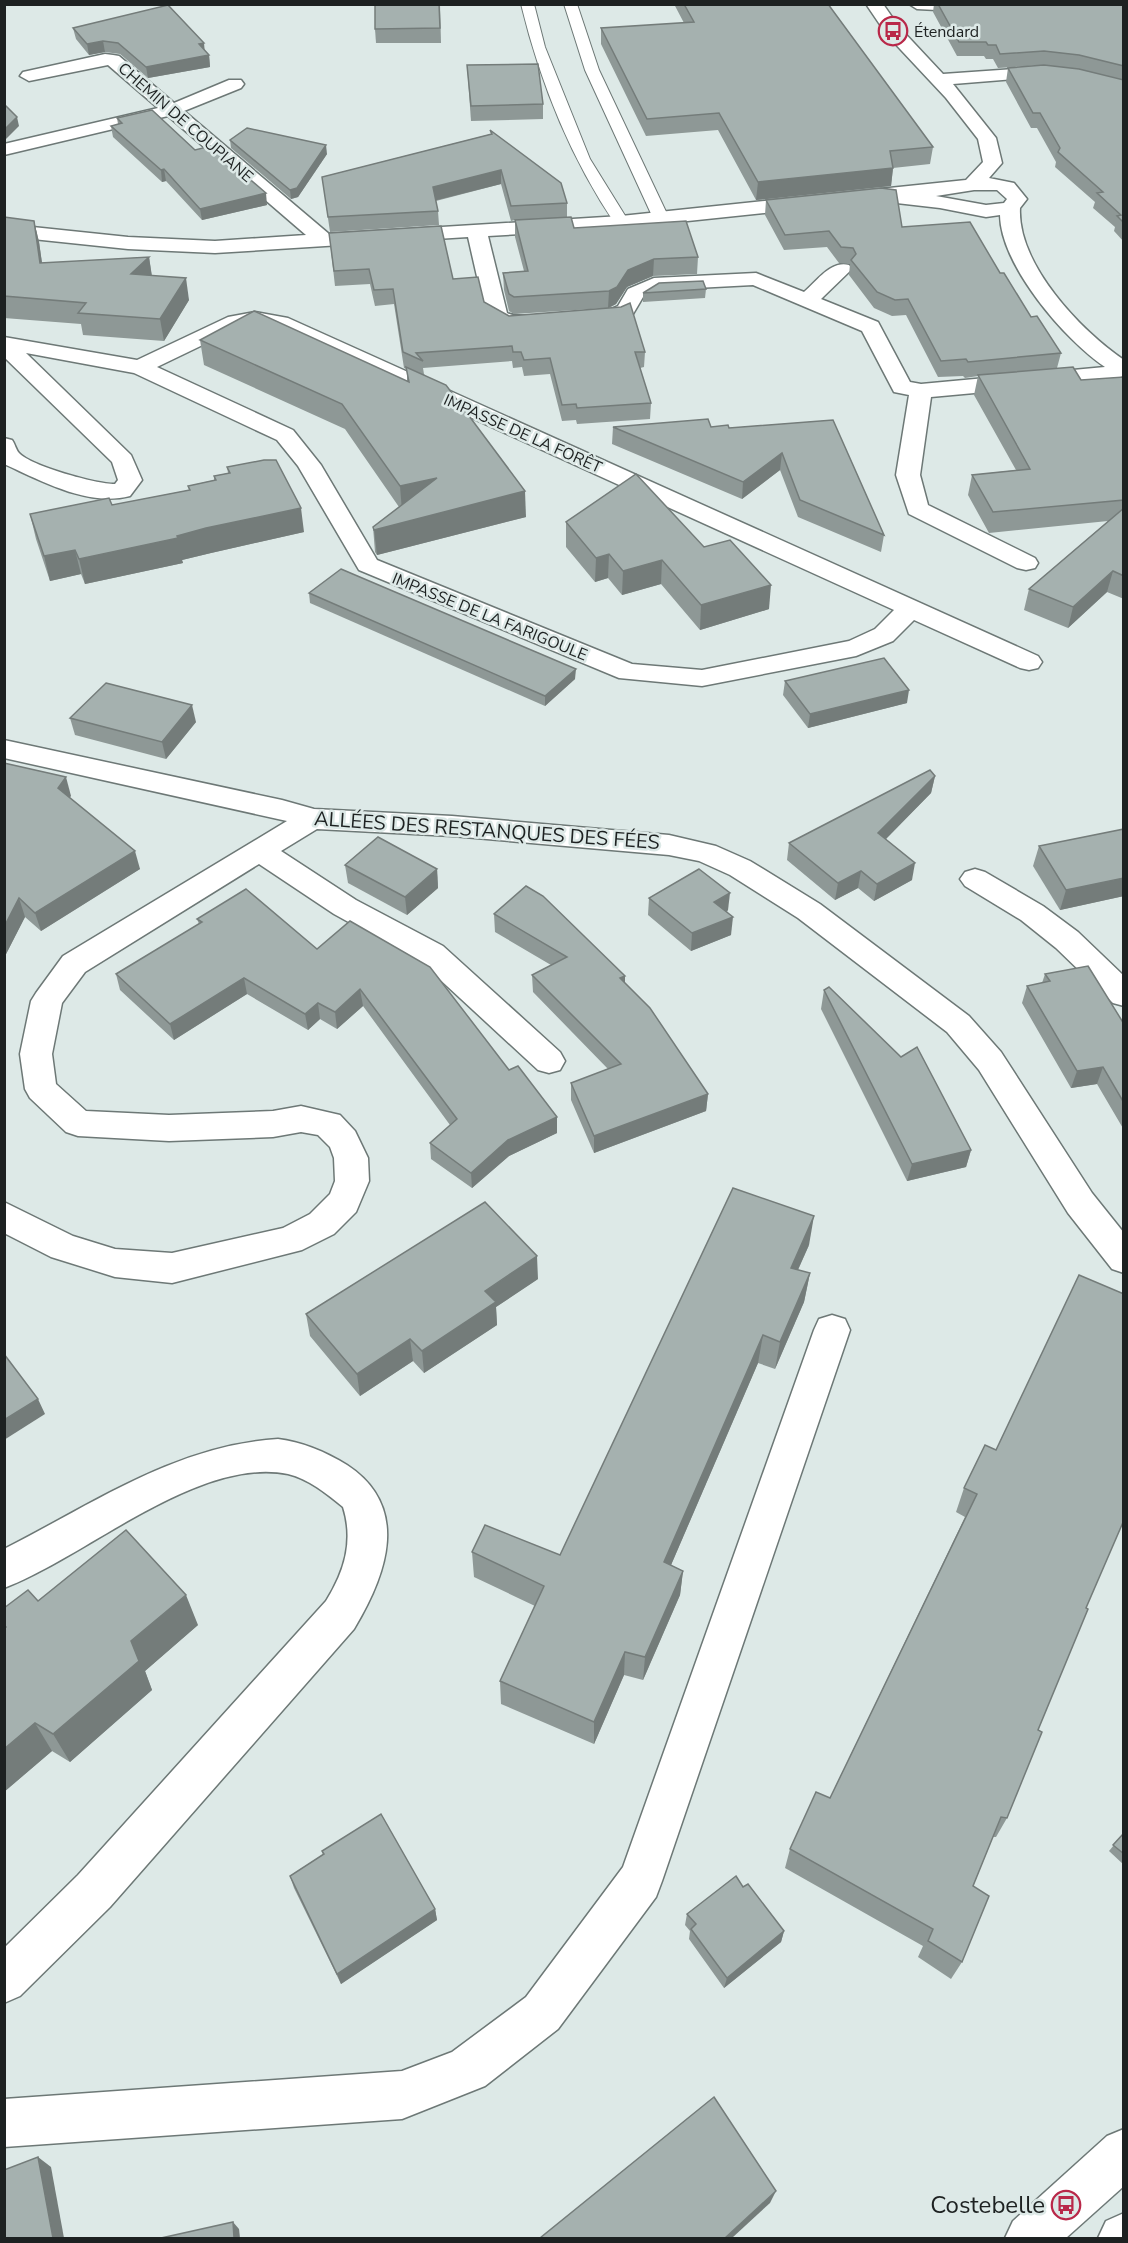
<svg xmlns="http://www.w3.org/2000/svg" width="1128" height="2243" viewBox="0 0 1128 2243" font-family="'Nunito Sans',sans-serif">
<rect width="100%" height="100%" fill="#dde9e7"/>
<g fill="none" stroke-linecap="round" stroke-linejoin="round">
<!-- lane casing -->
<g stroke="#6d7876" stroke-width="2">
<g id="lane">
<path d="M 521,4 L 534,4 L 545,47 L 590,159 L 629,222 L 626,225 L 616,225 C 571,159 540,82 521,4 Z"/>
<polygon points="564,4 577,4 599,70 669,218 666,221 661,223 653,218 585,70"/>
</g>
</g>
<!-- street casing -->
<g stroke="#6d7876" stroke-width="3">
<g id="street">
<path d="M 866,4 L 883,4 L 899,27 L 943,74 L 1041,67 L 1076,71 L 1124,83 L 1124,93 L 1076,81 L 1041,77 L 953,84 L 996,138 L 1002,163 L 989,178 L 1014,183 L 1027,199 L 1020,208 C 1017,264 1081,331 1124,360 L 1124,376 L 1106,381 L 931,397 L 920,475 L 928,505 L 1035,558 L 1038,563 L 1035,568 L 1026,570 L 1017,568 L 909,514 L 896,475 L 909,395 L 894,392 L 862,331 L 753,285 L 658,290 L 643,297 L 633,314 L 620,320 L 583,321 L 579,317 L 583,313 L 609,310 L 618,306 L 628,289 L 654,278 L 756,273 L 804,292 C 817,281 831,260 849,265 L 852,269 L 821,299 L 878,322 L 910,382 L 921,384 L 1105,367 C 1065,340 1001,266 1000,215 L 986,217 L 940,208 L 879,201 L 621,228 L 488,236 L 507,313 C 517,318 529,314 540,317 L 544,321 L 540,325 C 523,330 498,333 486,316 L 468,237 L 215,253 L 128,249 L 4,236 L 4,224 L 128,237 L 215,241 L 306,235 L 168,116 L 4,155 L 4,144 L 158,108 L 108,65 L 29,81 L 20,76 L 23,72 L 105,54 L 113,55 L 119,56 L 174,103 L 229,80 L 241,80 L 244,84 L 241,88 L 184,111 L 329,234 L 621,216 L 966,180 L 983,162 L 978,139 L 946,98 L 887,35 ZM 974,190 L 997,190 L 1007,199 L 1004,203 L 986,205 L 936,196 Z"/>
<polygon points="909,4 1052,4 1050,8 1016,14 917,9"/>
<path d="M 255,312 L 288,318 L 1038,656 L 1042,662 L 1038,668 L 1029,670 L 1020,668 L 914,620 L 893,641 L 856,656 L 702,686 L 619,678 L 359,570 L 298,466 L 277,440 L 134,373 L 26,353 L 131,455 L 142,480 L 130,496 C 88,507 42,481 4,464 L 4,438 L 12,440 C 15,444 16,450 19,453 C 31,466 96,484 115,484 L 118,480 L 112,462 L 4,357 L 4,337 L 137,360 L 228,317 ZM 255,324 L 274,328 L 894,610 L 875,629 L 849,641 L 702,670 L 632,664 L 377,560 L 321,465 L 293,430 L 157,367 L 240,327 Z"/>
<polygon points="4,740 282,800 314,809 452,816 669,835 716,846 750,861 820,904 969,1016 1001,1052 1092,1193 1124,1233 1124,1273 1112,1269 1068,1213 979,1070 947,1032 798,918 730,875 699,861 669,855 452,836 317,829 281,851 356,900 443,946 560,1052 565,1061 560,1070 549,1073 538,1070 421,962 334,914 259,864 85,972 62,1003 52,1054 56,1084 86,1111 169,1115 273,1111 301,1106 340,1115 355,1131 368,1158 369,1181 356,1212 334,1234 302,1250 172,1283 115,1277 51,1257 4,1233 4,1202 73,1236 115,1249 172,1253 283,1228 310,1214 330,1194 335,1181 334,1158 330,1147 318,1135 301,1132 273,1137 169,1141 78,1136 66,1132 30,1098 25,1089 20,1054 31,1001 36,993 63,956 287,821 4,758"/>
<polygon points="975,869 985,872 1043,906 1078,932 1124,976 1124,1006 1113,1003 1056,948 1021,920 965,886 960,879 965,872"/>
<polygon points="832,1315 845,1319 850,1330 662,1881 656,1897 558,2029 485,2086 402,2119 4,2147 4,2099 402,2071 452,2052 526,1997 623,1867 814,1330 819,1319"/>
<path d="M 278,1439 C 302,1442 326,1452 347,1465 C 411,1507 387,1574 354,1629 L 110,1907 L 20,1996 L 4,2003 L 4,1948 L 78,1875 L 326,1601 C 344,1572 354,1542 343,1507 C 327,1494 309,1479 288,1474 C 198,1456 86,1557 4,1588 L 4,1549 C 93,1504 176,1445 278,1439 Z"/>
</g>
</g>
<!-- secondary casing -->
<g stroke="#6d7876" stroke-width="3">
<g id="secondary">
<polygon points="1124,2129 1124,2186 1066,2238 1005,2238 1013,2221 1107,2136"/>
<polygon points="1124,2213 1124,2238 1098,2238 1106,2221"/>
</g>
</g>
<!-- lane -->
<use href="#lane" fill="#fff" fill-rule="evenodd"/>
<!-- street -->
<use href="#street" fill="#fff" fill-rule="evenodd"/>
<!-- secondary -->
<use href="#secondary" fill="#fff" fill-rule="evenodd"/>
</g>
<!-- wall -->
<g fill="#8e9896">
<polygon points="440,4 441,43 376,43 375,29"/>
<polygon points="674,4 828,4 933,147 930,164 893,168 891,186 756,200 718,130 646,136 601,44 601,28 684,23"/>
<polygon points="934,4 1124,4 1124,242 1114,231 1115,227 1093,208 1095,202 1055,167 1056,162 1037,128 1031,128 1006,82 1008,68 1043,65 998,68 993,59 986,59 984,56 957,56 933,12"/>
<polygon points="73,28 205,51 209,55 210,67 148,78 120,54 105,52 89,55 76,39"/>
<polygon points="467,65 543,104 543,119 471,121"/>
<polygon points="117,118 195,150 267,205 202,220 166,181 162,182 113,137 111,126 118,124"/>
<polygon points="490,130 567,203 567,217 574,228 698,257 697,274 653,276 627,287 616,304 609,308 645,352 644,367 640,368 651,403 650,419 577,424 576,420 562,421 550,374 524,376 522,367 513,368 512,361 423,368 424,374 526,517 377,555 375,552 373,527 399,507 345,429 204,365 200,340 407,381 407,369 404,368 394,304 375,306 370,284 335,286 329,233 453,279 484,302 509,316 606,308 514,314 509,311 504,290 503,273 524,271 515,237 515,220 511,221 501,184 436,201 438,211 439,225 330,232 322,177 491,134"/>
<polygon points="230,140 327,154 298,197 291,199 231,148"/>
<polygon points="766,200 902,227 1000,273 1031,317 1061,353 1057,368 1081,380 1124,377 1124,599 1107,592 1068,628 1024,610 1029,589 1108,521 989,533 968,495 972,475 1016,470 974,395 978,376 965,378 963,376 938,377 906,315 892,316 874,308 849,275 850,264 839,263 827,247 784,250 765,215"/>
<polygon points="4,217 34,221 39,242 42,263 149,257 152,276 189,300 164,341 83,335 81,324 4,318"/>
<polygon points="706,289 705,298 643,302 643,293"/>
<polygon points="833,420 884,535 881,552 798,517 780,470 742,499 612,444 613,427 711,427 729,428"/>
<polygon points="227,467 304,532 211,553 182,560 183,563 85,584 81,574 50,581 36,539 30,514 112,505 189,490 188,486 214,480 214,476 228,473"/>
<polygon points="566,522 704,547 769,609 700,630 661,584 622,595 608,578 595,582 566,547"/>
<polygon points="309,593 575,679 545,706 310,603"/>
<polygon points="785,681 907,703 808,728 783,695"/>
<polygon points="70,718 196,722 166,759 75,735"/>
<polygon points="4,763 71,796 69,797 140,869 41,931 25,917 4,958"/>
<polygon points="935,776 931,793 886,839 912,880 874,901 858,888 835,900 787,860 789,843"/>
<polygon points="1124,829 1124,896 1060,910 1033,866 1039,846"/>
<polygon points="345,865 437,869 438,888 407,915 348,883"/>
<polygon points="649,898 728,910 727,912 731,935 691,951 648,915"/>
<polygon points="494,914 625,976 625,983 708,1094 706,1111 594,1153 571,1100 571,1083 608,1069 533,992 532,975 551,965 495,932"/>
<polygon points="197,919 317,949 509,1070 557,1117 557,1133 509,1156 472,1188 431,1159 430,1143 450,1125 363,1006 337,1029 320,1019 308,1030 247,994 174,1040 120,990 116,974 199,924"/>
<polygon points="1045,974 1124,1024 1124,1130 1097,1084 1071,1088 1022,1003 1027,986 1042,983"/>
<polygon points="824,990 901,1057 971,1150 966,1167 907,1181 821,1009"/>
<polygon points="809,1245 798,1270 810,1273 804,1302 775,1369 758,1363 671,1565 683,1571 680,1595 643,1680 624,1675 594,1744 501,1704 500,1681 535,1606 474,1577 472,1552 560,1555"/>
<polygon points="538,1279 496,1307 497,1325 424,1373 413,1361 360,1396 310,1336 306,1314"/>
<polygon points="985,1445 1086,1608 1038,1730 1007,1818 996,1837 993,1837 973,1886 962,1962 951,1979 918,1957 923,1946 785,1868 790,1849 830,1798 965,1517 956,1512 964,1488"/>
<polygon points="38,1601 198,1625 145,1671 152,1690 70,1762 52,1751 4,1792 4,1608"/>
<polygon points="1124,1833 1124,1865 1109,1851"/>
<polygon points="322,1851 435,1909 437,1920 341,1984 294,1888 290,1876 323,1855"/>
<polygon points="687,1914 784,1931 781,1942 724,1988 689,1939 690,1931 685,1925"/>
</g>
<!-- shaded-wall -->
<g fill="#747c7a">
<polygon points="103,41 105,52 89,55 87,44"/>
<polygon points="204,43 205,54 199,44"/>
<polygon points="209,55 210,67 148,78 146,67"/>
<polygon points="17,117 19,126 4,141 4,130"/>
<polygon points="326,145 327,154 298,197 291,199 290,190"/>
<polygon points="893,168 891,186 756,200 758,182"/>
<polygon points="164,169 166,181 162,182 161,170"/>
<polygon points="501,170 501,184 433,201 433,187"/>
<polygon points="266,193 267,205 202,220 200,209"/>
<polygon points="34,221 39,242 45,284 40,263"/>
<polygon points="149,257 152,278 131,274"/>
<polygon points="654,259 653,276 627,287 616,304 608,308 609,291 628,270"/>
<polygon points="186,278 189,300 164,341 160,319"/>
<polygon points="782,453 780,470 742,499 743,482"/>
<polygon points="437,478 402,511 400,486"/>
<polygon points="525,491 526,517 377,555 374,530"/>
<polygon points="301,508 304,532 211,553 182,560 183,563 85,584 79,559 206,528"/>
<polygon points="75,550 81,574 50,581 44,556"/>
<polygon points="609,554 608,578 595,582 596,558"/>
<polygon points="662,560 661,584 622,595 623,571"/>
<polygon points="1113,571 1107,592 1068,628 1073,607"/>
<polygon points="771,585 769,609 700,630 701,605"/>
<polygon points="576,669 575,679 545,706 545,696"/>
<polygon points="909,690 907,703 808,728 810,714"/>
<polygon points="192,705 196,722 166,759 162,742"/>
<polygon points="935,776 931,793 875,850 878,833"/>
<polygon points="66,777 71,796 63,806 58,788"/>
<polygon points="135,851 140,869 41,931 35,913"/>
<polygon points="915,863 912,880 874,901 877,884"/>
<polygon points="437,869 438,888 407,915 405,897"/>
<polygon points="861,871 858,888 835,900 838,883"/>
<polygon points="1124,878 1124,896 1060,910 1066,890"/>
<polygon points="730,893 728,910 713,920 714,902"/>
<polygon points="19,898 25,917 4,958 4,927"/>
<polygon points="733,917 731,935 691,951 692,933"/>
<polygon points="625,976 625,993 620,978"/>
<polygon points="244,978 247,994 174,1040 170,1024"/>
<polygon points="360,989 363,1006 337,1029 335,1012"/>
<polygon points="318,1003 320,1019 308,1030 305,1014"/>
<polygon points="1103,1067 1097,1084 1071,1088 1077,1071"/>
<polygon points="708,1094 706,1111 594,1153 594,1136"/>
<polygon points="557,1117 557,1133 509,1156 472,1188 471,1173 508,1140"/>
<polygon points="971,1150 966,1167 907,1181 912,1164"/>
<polygon points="814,1216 809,1245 786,1296 791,1268"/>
<polygon points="537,1256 538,1279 496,1307 497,1325 424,1373 422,1351 485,1291"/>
<polygon points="810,1273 804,1302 775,1369 780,1342"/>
<polygon points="763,1335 758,1363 662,1586 664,1562"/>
<polygon points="410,1339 413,1361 360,1396 357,1374"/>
<polygon points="38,1399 45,1414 4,1440 4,1420"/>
<polygon points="683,1571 680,1595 643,1680 645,1657"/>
<polygon points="186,1595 198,1625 145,1671 152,1690 70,1762 53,1734 131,1641"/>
<polygon points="625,1652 624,1675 594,1744 594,1722"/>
<polygon points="35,1723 52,1751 4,1792 4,1749"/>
<polygon points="435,1909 437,1920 341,1984 337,1974"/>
<polygon points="784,1931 781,1942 724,1988 727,1978"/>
<polygon points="38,2157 51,2167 64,2238 53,2238"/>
<polygon points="776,2191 770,2203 732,2238 725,2238"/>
<polygon points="233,2222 239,2229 240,2238 234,2238"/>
</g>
<!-- building -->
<g fill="#a5b1af" stroke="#747c7a" stroke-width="1.5">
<polygon points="375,4 439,4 440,28 375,29"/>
<polygon points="684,4 828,4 933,147 890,151 893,168 758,182 719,113 647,119 601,28 694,22"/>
<polygon points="938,4 1124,4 1124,66 1079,55 1044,51 1000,54 996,45 988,45 986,42 959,42"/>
<polygon points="168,5 204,43 199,44 209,55 146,67 118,43 103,41 87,44 73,28"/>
<polygon points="538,64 543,104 471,106 467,65"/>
<polygon points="1044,65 1079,69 1124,80 1124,223 1117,216 1121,215 1097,193 1103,192 1058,152 1060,148 1040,113 1033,113 1008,68"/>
<polygon points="4,104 17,117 4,130"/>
<polygon points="152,110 195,150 211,146 266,193 200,209 164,169 161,170 111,126 122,123 117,118"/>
<polygon points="247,128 326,145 297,188 290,190 230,140"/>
<polygon points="490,130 561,183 567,203 511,206 501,170 433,187 438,211 328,217 322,177 492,134"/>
<polygon points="881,188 896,190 902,227 970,222 1000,273 1004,273 1031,317 1037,316 1061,353 968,362 966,359 941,361 908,299 895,300 877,292 851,260 856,254 853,248 841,247 829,231 785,235 766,200"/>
<polygon points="4,217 34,221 40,263 149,257 131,274 186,278 160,319 78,313 86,303 4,296"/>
<polygon points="571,217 574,228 686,221 698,257 654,259 628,270 617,287 609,291 514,297 509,294 503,273 528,271 515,220"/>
<polygon points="441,226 453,279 478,277 484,302 509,316 621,307 630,303 645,352 635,352 651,403 577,408 576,404 562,405 550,358 524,360 521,352 513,352 512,346 416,353 423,361 403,352 393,289 374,290 369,269 334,271 329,233"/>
<polygon points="703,281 706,289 643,293 659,283"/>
<polygon points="254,311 409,382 406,367 446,385 525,491 374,530 373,527 437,478 400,486 342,404 200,340"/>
<polygon points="1073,367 1081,380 1124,377 1124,500 993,512 972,475 1030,469 978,375"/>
<polygon points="708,419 711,427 728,425 729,428 833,420 884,535 800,500 782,453 743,482 613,427"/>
<polygon points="264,460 276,460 301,508 206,528 177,536 178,538 79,559 75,550 44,556 30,514 109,498 112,505 190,490 188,486 216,480 214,476 230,473 227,467"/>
<polygon points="636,474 704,547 730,540 771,585 701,605 662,560 623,571 609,554 596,558 566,522"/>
<polygon points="1124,508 1124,576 1113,571 1073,607 1029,589"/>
<polygon points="341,569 576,669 545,696 309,593"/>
<polygon points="884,658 909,690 810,714 785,681"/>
<polygon points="106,683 192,705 162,742 70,718"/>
<polygon points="4,763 66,777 58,788 135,851 35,913 19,898 4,927"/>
<polygon points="930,770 935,776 878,833 915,863 877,884 861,871 838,883 789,843"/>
<polygon points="1124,829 1124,878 1066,890 1039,846"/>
<polygon points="378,837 437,869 405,897 345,865"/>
<polygon points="699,869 730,893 714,902 733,917 692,933 649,898"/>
<polygon points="526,886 543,896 625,976 620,978 650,1008 708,1094 594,1136 571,1083 621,1064 532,975 567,957 494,914"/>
<polygon points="246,889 317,949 350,921 430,967 509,1070 518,1066 557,1117 508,1140 471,1173 430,1143 457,1119 360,989 335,1012 318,1003 305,1014 244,978 170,1024 116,974 202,922 197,919"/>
<polygon points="1088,966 1124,1024 1124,1103 1103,1067 1077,1071 1027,986 1050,981 1045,974"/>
<polygon points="829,987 901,1057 917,1047 971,1150 912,1164 824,990"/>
<polygon points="733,1188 814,1216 791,1268 810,1273 780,1342 763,1335 664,1562 683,1571 645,1657 625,1652 594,1722 500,1681 544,1586 472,1552 485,1525 560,1555"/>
<polygon points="485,1202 537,1256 485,1291 496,1302 422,1351 410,1339 357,1374 306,1314"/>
<polygon points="1079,1275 1124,1294 1124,1520 1086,1608 1088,1609 1038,1730 1042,1732 1007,1818 1001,1817 973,1886 989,1896 962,1962 928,1941 933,1929 790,1849 816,1792 830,1798 977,1494 964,1488 985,1445 996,1450"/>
<polygon points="4,1354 38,1399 4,1420"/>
<polygon points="126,1530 186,1595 131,1641 139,1661 53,1734 35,1723 4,1749 4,1629 6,1627 4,1625 4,1608 28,1590 38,1601"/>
<polygon points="381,1814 435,1909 337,1974 290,1876 324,1854 322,1851"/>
<polygon points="1124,1833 1124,1854 1113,1845"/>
<polygon points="736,1876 743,1887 748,1884 784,1931 727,1978 691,1929 696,1924 687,1914"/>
<polygon points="714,2097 776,2191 725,2238 540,2238"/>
<polygon points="38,2157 53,2238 4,2238 4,2170"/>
<polygon points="233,2222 234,2238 161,2238"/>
</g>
<!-- icons -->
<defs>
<g id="bus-ring" transform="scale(1.5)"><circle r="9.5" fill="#dde9e7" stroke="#b92849" stroke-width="1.5"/><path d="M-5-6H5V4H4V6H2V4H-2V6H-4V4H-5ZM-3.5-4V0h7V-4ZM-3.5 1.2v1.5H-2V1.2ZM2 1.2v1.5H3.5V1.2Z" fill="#b92849"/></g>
</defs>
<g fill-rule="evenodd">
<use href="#bus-ring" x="893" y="31"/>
<use href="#bus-ring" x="1066" y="2205"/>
</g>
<g text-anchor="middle" stroke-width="5" stroke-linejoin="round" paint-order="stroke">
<!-- far-poi labels -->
<g font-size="16" fill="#1d2121" stroke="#dde9e7" text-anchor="start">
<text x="914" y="37">Étendard</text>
</g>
<!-- far-street labels -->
<g font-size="16" fill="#1d2121" stroke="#dde9e7">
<text transform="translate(186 122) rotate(41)" y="6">CHEMIN DE COUPIANE</text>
<text transform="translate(523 433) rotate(24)" y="6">IMPASSE DE LA FORÊT</text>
<text transform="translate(490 616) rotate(22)" y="6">IMPASSE DE LA FARIGOULE</text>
</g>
<!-- street labels -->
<g font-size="20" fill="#1d2121" stroke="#dde9e7">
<text transform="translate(487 830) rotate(4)" y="7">ALLÉES DES RESTANQUES DES FÉES</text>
</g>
<!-- near-poi labels -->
<g font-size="24" fill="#1d2121" stroke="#dde9e7" text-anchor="end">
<text x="1045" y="2213">Costebelle</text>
</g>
</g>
<!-- border -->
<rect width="1128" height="2243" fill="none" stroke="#1d2121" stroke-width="12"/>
</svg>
